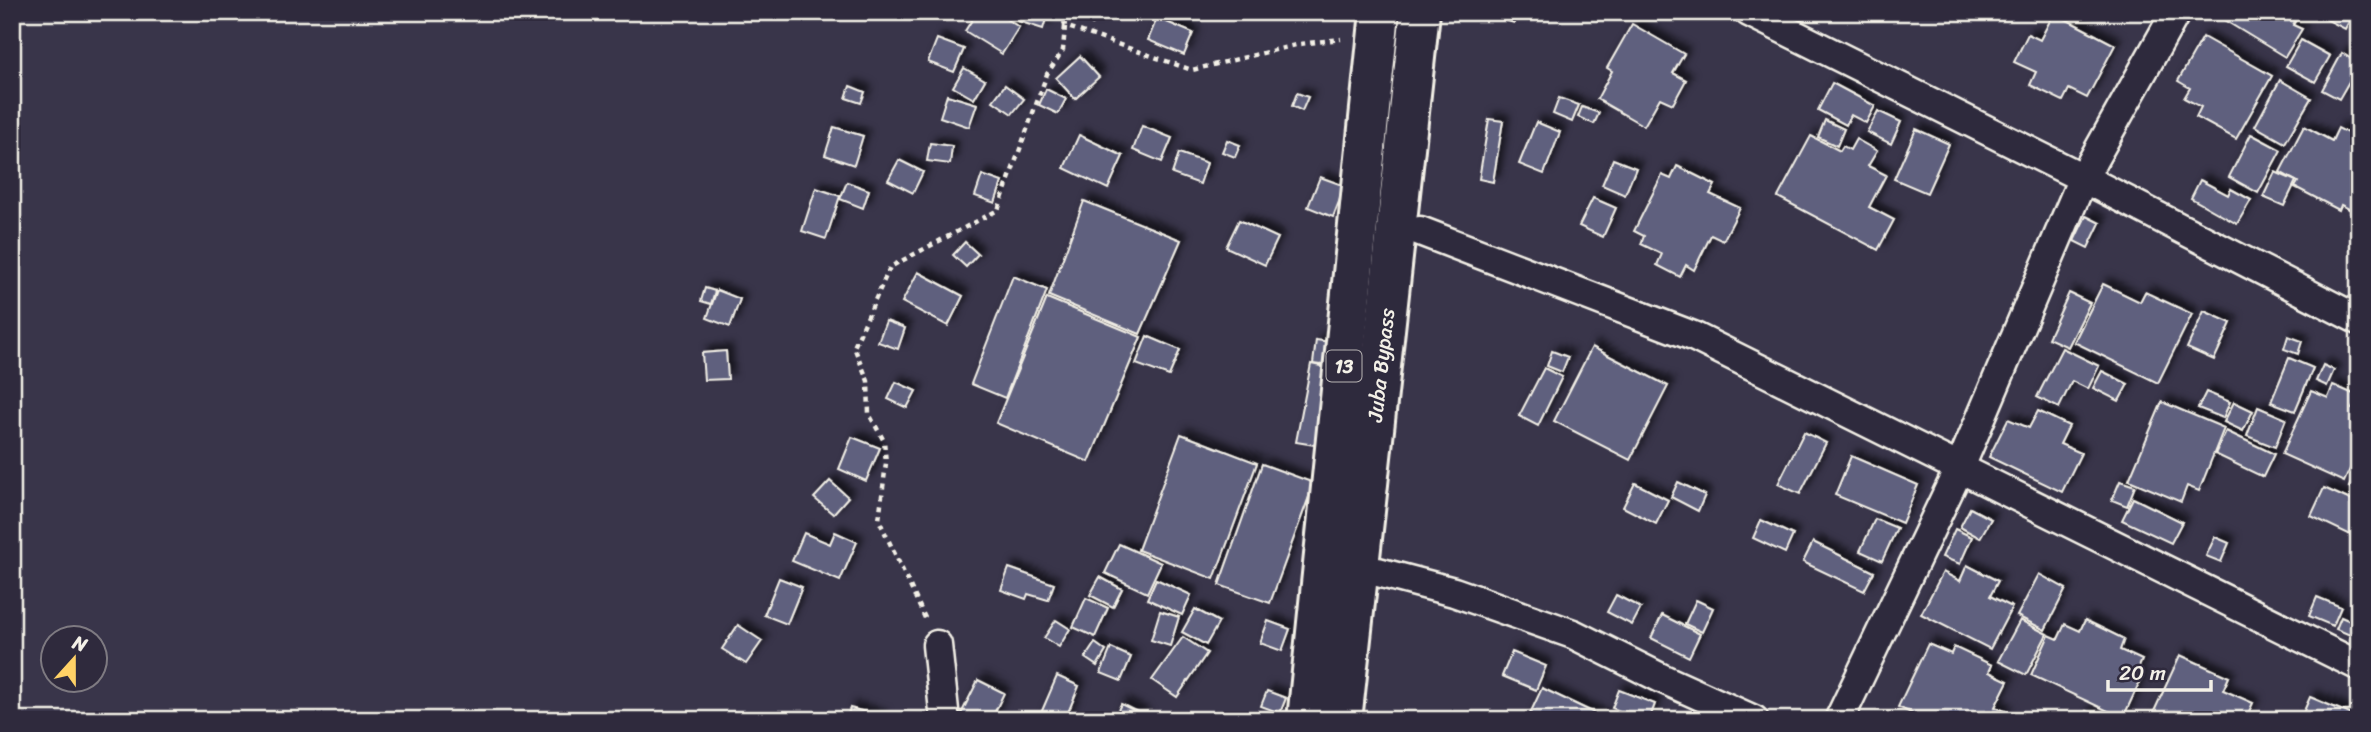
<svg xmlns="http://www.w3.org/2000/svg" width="2371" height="732" viewBox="0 0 2371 732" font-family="Sriracha,sans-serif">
<defs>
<filter id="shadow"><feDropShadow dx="6" dy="-6" stdDeviation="3.5" flood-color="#0009"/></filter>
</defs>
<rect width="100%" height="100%" fill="#39354a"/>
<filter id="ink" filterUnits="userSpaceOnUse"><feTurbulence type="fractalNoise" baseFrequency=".0143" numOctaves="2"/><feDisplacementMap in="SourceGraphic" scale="14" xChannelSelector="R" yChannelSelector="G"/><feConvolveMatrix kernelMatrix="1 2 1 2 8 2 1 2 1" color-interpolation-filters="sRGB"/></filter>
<g filter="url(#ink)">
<!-- building -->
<g fill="#5f617e" stroke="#f4f1e8" stroke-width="2" filter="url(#shadow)">
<polygon points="977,12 995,12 1019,27 1002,54 965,31"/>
<polygon points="1021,12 1048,12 1043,29 1018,21"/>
<polygon points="1076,12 1102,12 1092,25"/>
<polygon points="1504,12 1517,14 1514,23 1502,19"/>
<polygon points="2211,12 2300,12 2293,25 2302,29 2285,57"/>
<polygon points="2322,12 2354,12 2345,29 2320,16"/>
<polygon points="2054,13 2115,45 2087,98 2069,89 2063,101 2030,85 2036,72 2014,62 2028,34 2040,40"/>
<polygon points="1157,18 1193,33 1184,55 1148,40"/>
<polygon points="1632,24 1684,54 1673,73 1686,80 1673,104 1660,98 1644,126 1597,99 1612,71 1607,68"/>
<polygon points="2203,37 2272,76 2236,139 2196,117 2201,107 2184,98 2190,88 2178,81"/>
<polygon points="937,39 964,49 954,72 928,62"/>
<polygon points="2301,40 2330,56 2315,82 2286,66"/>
<polygon points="2342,53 2359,64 2339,99 2322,90"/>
<polygon points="1080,56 1099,77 1075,99 1056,78"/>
<polygon points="964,68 985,80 974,99 953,87"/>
<polygon points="2280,80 2311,98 2285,143 2255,126"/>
<polygon points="1832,83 1875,106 1866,123 1851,115 1846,125 1818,110"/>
<polygon points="1005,85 1024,99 1012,114 993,101"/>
<polygon points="850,86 865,92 861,103 846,98"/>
<polygon points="1046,89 1066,99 1058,114 1039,105"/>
<polygon points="1297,93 1308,97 1302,111 1292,106"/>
<polygon points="947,95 977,104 969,127 940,117"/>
<polygon points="1559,98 1579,105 1572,122 1553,114"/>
<polygon points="1582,107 1599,113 1594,124 1578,117"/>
<polygon points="1878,111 1901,122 1891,144 1867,132"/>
<polygon points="1489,119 1503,121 1493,182 1479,179"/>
<polygon points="1825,120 1844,129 1837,146 1818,137"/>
<polygon points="1536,122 1560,132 1544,174 1519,164"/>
<polygon points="1142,126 1172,138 1162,162 1133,150"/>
<polygon points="2304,126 2332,141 2338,128 2359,139 2359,214 2341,205 2339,210 2295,187 2298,182 2280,172"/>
<polygon points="834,127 863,136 854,165 825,155"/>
<polygon points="1916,129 1949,144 1927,193 1894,179"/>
<polygon points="2251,134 2281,150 2258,193 2229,177"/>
<polygon points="1079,135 1123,156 1108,189 1064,168"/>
<polygon points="1811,136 1840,151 1843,146 1850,150 1856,139 1877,151 1868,166 1886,175 1869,207 1894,220 1878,250 1778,197"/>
<polygon points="1227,140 1240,145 1235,157 1222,152"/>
<polygon points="930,143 952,146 950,164 927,161"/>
<polygon points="1179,153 1207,163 1200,184 1172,174"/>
<polygon points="1613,159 1636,168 1625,195 1602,185"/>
<polygon points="899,160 923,172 913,193 888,180"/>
<polygon points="1677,166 1715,185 1710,194 1740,208 1723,241 1711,235 1694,270 1686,265 1680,277 1657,265 1662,254 1641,244 1644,236 1634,231 1662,175 1671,179"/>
<polygon points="2275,172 2296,181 2284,206 2263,197"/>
<polygon points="982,175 1002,182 995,203 975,196"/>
<polygon points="1320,177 1345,186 1333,217 1308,207"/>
<polygon points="2200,180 2228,195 2231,189 2251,200 2237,224 2191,198"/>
<polygon points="847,182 869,190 863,208 840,199"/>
<polygon points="816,188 840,196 826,239 802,231"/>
<polygon points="1593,198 1616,208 1603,237 1579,226"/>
<polygon points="1084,201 1181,240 1140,334 1049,296"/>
<polygon points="2086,216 2100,223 2088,248 2074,241"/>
<polygon points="1239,220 1278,238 1265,265 1226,247"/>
<polygon points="965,242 978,254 966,267 953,255"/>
<polygon points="918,272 963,296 948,326 902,302"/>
<polygon points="1013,276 1047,290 1005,398 971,384"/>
<polygon points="2103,284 2140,302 2145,292 2192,314 2158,383 2074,342"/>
<polygon points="705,288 715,291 711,304 701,301"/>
<polygon points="717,290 740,299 730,327 707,318"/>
<polygon points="2069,293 2090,303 2068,347 2048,338"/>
<polygon points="1047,298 1141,337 1089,462 996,423"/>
<polygon points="2204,311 2231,323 2214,360 2187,348"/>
<polygon points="886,321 905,328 898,349 878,342"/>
<polygon points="1147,336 1180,350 1169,376 1136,364"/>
<polygon points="2288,336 2302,341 2298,354 2284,349"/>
<polygon points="1316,340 1338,343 1336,367 1313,364"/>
<polygon points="1592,347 1668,386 1630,460 1554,421"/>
<polygon points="2062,348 2099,366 2088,389 2072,381 2059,408 2037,397"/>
<polygon points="726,351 728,379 704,380 702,353"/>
<polygon points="1552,351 1568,357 1562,372 1547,366"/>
<polygon points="2289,358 2313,368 2295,411 2271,402"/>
<polygon points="1311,364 1335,369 1321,446 1296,442"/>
<polygon points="2323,365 2334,370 2327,386 2316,381"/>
<polygon points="1544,368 1562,377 1538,426 1519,416"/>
<polygon points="2102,371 2128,384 2119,401 2093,388"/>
<polygon points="896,382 916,391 907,408 888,399"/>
<polygon points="2333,385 2358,396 2352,409 2359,412 2359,450 2344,482 2282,454 2311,391 2328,398"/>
<polygon points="2206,392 2230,402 2223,418 2198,408"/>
<polygon points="2162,402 2224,428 2199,491 2187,486 2181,502 2129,480"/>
<polygon points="2234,402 2253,411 2243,431 2224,422"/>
<polygon points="2258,407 2286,419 2275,447 2247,436"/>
<polygon points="2038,411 2069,426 2060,444 2081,453 2062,492 1989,457 2008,419 2029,428"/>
<polygon points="2226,431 2274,454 2263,477 2215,454"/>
<polygon points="1804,432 1826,443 1800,494 1778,484"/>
<polygon points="1181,434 1257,463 1214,579 1138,550"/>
<polygon points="852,437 880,448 866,481 839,469"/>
<polygon points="1851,456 1918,485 1902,523 1835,495"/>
<polygon points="1262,464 1314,483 1270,603 1219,585"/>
<polygon points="2359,466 2359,492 2349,487"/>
<polygon points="830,481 848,497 833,514 814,498"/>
<polygon points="2120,481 2135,486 2127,506 2112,500"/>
<polygon points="1678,482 1705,495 1698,511 1671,497"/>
<polygon points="1635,483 1668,500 1656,524 1623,507"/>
<polygon points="2324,488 2359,504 2359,539 2311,516"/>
<polygon points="2133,498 2182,522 2171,543 2122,520"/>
<polygon points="1970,508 1991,519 1980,538 1960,527"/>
<polygon points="1875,519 1897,528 1882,561 1860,551"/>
<polygon points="1761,520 1793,535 1785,553 1753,538"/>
<polygon points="1955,529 1972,537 1960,564 1942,557"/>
<polygon points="835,532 857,542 840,581 792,561 804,533 830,544"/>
<polygon points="2215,537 2229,543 2221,562 2206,556"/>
<polygon points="1813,542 1874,572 1864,591 1803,562"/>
<polygon points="1119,544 1161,563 1147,593 1105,573"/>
<polygon points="1967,565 1998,581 1990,596 2012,607 1990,649 1921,614 1943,572 1960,581"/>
<polygon points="1009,568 1054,584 1048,600 1028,594 1026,599 1001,590"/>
<polygon points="2039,574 2066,589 2045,630 2017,616"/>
<polygon points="1100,577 1122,589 1113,607 1090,595"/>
<polygon points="779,578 802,587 787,624 764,615"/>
<polygon points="1156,579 1191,595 1182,615 1147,599"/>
<polygon points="1616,595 1641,608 1632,625 1607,612"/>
<polygon points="2317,597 2341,607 2333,626 2309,616"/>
<polygon points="1086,598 1108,608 1095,637 1073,627"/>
<polygon points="1696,600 1713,608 1702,632 1685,624"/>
<polygon points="1195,609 1219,622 1206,645 1182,632"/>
<polygon points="1160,611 1179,617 1170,646 1151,640"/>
<polygon points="1662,615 1700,634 1689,657 1651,638"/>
<polygon points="2341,617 2355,623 2350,635 2336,629"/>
<polygon points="1056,620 1070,629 1059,647 1044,638"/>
<polygon points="2020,620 2047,634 2026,675 1998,661"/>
<polygon points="2085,620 2124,639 2120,650 2142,660 2135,676 2141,679 2123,718 2031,675 2049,635 2058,639 2065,624 2080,631"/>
<polygon points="1268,621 1290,629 1282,651 1260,643"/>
<polygon points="738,625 762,641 746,664 722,649"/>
<polygon points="1183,637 1207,653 1177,697 1152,680"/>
<polygon points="1095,643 1106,651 1097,666 1085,658"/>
<polygon points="1928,644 1951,654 1954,647 1992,665 1989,672 2008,681 1995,707 2005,711 2000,720 1921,720 1922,718 1898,707"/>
<polygon points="1111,648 1131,657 1121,681 1101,673"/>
<polygon points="1512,652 1546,666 1536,690 1502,676"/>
<polygon points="2180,655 2229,677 2223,690 2253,703 2245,720 2150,720"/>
<polygon points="1057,676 1079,686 1065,720 1038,720"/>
<polygon points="978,680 1004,693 991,720 958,720"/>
<polygon points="1542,688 1609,720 1527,720"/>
<polygon points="1619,690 1655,704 1649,720 1643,720 1612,708"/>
<polygon points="1267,691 1286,698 1280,713 1261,706"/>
<polygon points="2310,697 2355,716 2353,720 2300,720"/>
<polygon points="1121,704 1143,715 1141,720 1113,720"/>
<polygon points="850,708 880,716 879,720 846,720"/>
<polygon points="2086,711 2104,720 2082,720"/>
</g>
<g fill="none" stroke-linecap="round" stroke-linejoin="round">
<!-- street casing -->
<g stroke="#f4f1e8" stroke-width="33">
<g id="street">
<polyline points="1749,12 2083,178 2359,320"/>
<polyline points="1420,231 1693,336 2359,666"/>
<polyline points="1378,572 1454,592 1573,634 1661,678 1754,720"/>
<polyline points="937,645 945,720"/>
<polyline points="1839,720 1960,467 2083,178 2176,12"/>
</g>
</g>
<!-- primary casing -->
<g stroke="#f4f1e8" stroke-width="44">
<g id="primary">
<polyline points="1307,720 1380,12"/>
<path id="s1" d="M 1342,720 L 1420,12"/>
</g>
</g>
<!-- path -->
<g stroke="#f4f1e8" stroke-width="4.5" stroke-dasharray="5 5" stroke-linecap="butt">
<polyline points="1062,12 1065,26 1192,70 1300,44 1341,39"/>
<polyline points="925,618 879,520 886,463 884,441 869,414 868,381 854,347 890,267 998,210 1047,74 1063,50 1065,26"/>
</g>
<!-- street -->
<use href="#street" stroke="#2f2a3d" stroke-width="28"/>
<!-- primary -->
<use href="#primary" stroke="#2f2a3d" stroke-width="38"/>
</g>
</g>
<g text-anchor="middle" stroke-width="5" stroke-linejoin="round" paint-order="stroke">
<!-- shield labels -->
<rect fill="#2f2a3d" stroke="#b9b5b5" stroke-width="2" x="1326.5" y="350.5" width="35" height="31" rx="5"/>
<g font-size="19" font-weight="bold" fill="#f4f1e8">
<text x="1344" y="373">13</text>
</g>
<!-- street labels -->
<g font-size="21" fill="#f4f1e8" stroke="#2f2a3d">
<text dy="7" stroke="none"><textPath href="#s1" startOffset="357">Juba Bypass</textPath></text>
</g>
</g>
<!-- margin -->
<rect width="2371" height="732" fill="none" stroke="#2f2a3d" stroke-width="42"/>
<rect x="21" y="21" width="2329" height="690" fill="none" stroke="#f4f1e8" stroke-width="2.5" filter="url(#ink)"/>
<!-- north arrow -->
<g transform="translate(74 659) rotate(21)"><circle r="33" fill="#2f2a3d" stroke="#7e7a81" stroke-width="2"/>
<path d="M0-5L12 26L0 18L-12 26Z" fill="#ffd166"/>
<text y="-10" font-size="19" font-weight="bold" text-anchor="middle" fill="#f4f1e8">N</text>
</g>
<!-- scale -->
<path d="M2108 680v10h103v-10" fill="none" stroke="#f4f1e8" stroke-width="3.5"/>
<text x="2119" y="680" font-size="21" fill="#f4f1e8" stroke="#2f2a3d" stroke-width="5" paint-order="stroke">20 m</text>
</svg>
